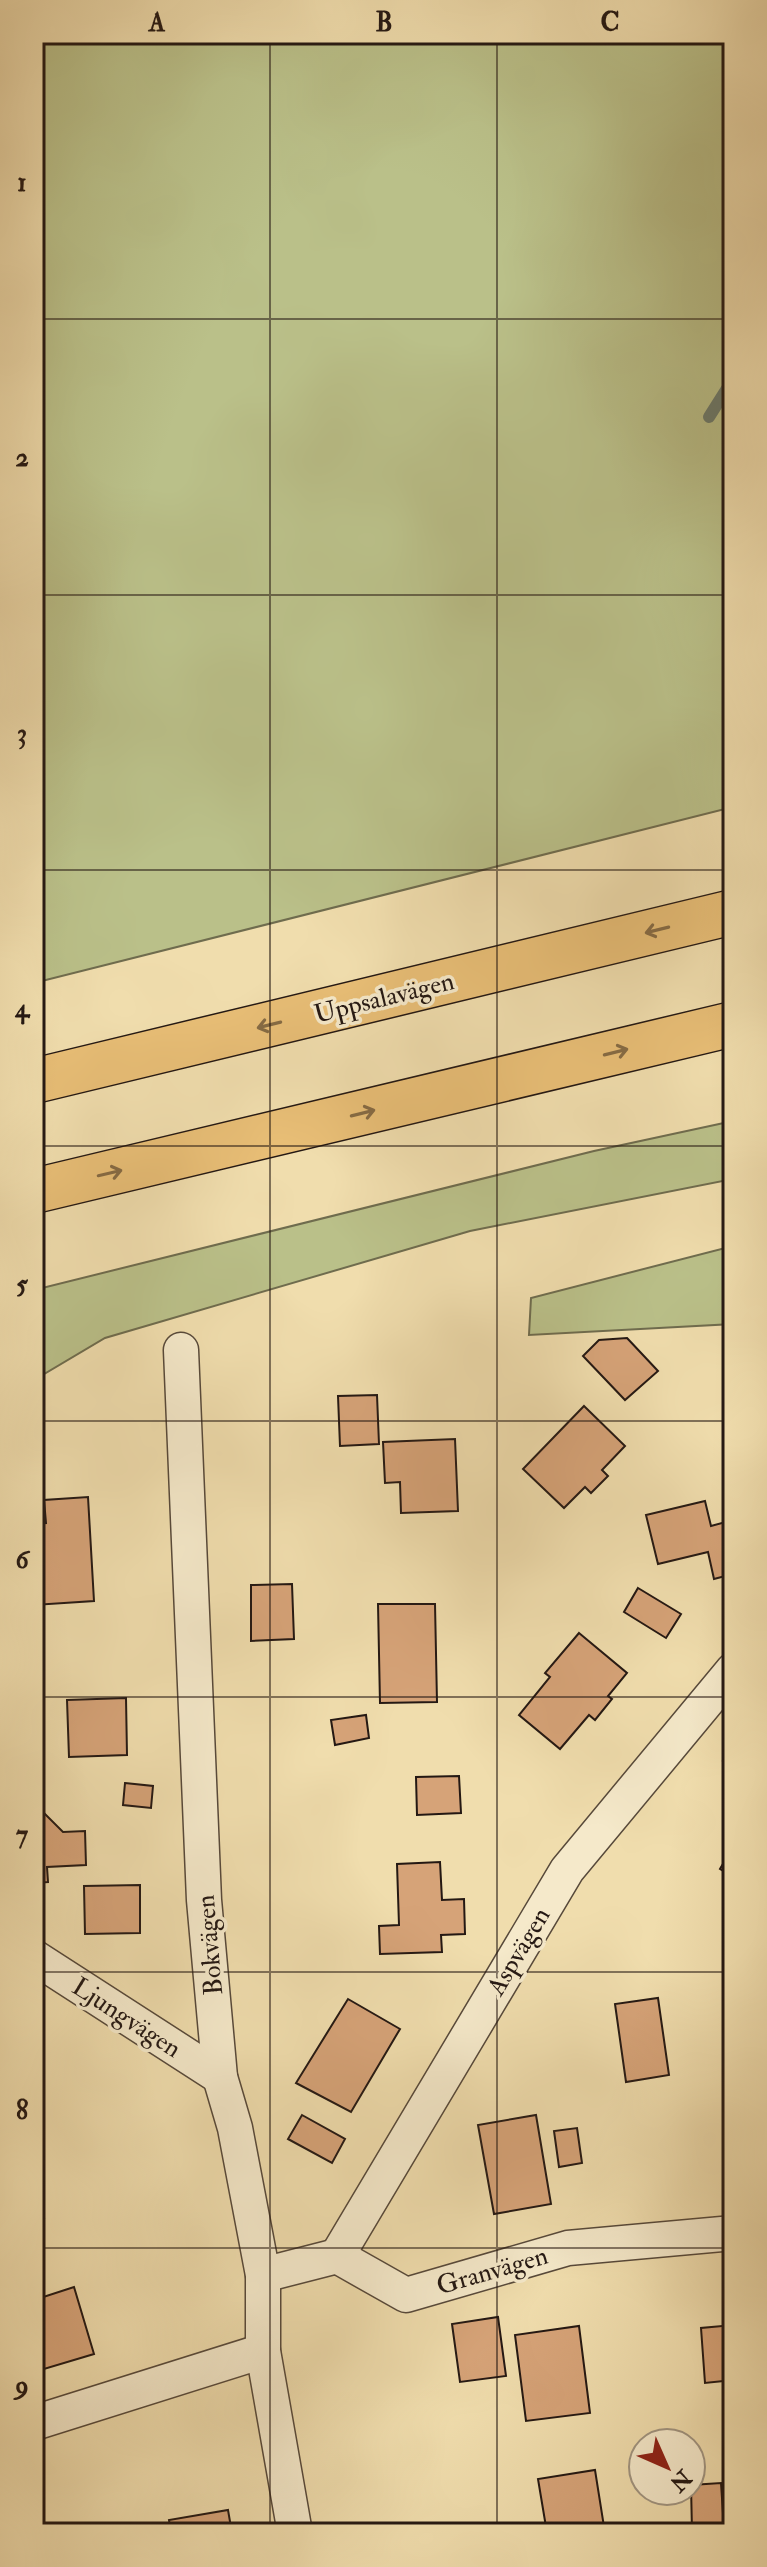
<svg xmlns="http://www.w3.org/2000/svg" width="767" height="2567" viewBox="0 0 767 2567" font-family="'IM FELL Double Pica',serif">
<rect width="100%" height="100%" fill="#f0ddad"/>
<filter id="stains"><feTurbulence type="fractalNoise" baseFrequency=".0025" numOctaves="4"/><feColorMatrix values="0 0 0 0 .2 0 0 0 0 .09 0 0 0 0 .02 0 0 0 .5 -.17"/></filter>
<radialGradient id="worn" r=".72"><stop offset=".6" stop-color="#630" stop-opacity="0"/><stop offset="1" stop-color="#630" stop-opacity=".3"/></radialGradient>
<!-- green -->
<g fill="#bac089" stroke="#6f6c4e" stroke-width="2">
<polygon points="34,34 733,34 733,807 34,983"/>
<polygon points="733,1121 733,1179 470,1231 105,1338 34,1380 34,1290 594,1151"/>
<polygon points="733,1246 733,1324 529,1335 531,1298"/>
</g>
<g fill="none" stroke-linecap="round" stroke-linejoin="round">
<!-- stream -->
<polyline stroke="#6b7a6c" stroke-width="12" points="709,417 733,379"/>
</g>
<!-- building -->
<g fill="#d6a378" stroke="#241813" stroke-width="2">
<polygon points="627,1338 658,1371 625,1400 583,1356 599,1340"/>
<polygon points="377,1395 379,1444 340,1446 338,1396"/>
<polygon points="584,1406 625,1446 602,1470 608,1476 591,1493 585,1487 564,1508 523,1469"/>
<polygon points="455,1439 458,1511 401,1513 400,1482 385,1483 383,1442"/>
<polygon points="88,1497 94,1601 34,1605 34,1524 46,1523 44,1500"/>
<polygon points="705,1501 711,1526 733,1520 733,1574 714,1579 708,1552 658,1564 646,1515"/>
<polygon points="292,1584 294,1639 251,1641 251,1585"/>
<polygon points="638,1588 681,1614 666,1638 624,1612"/>
<polygon points="378,1604 435,1604 437,1702 380,1703"/>
<polygon points="579,1633 627,1673 608,1696 612,1699 595,1720 589,1715 560,1749 519,1715 550,1677 545,1673"/>
<polygon points="126,1698 127,1755 69,1757 67,1700"/>
<polygon points="366,1715 369,1738 335,1745 331,1720"/>
<polygon points="733,1750 733,1770 723,1761"/>
<polygon points="459,1776 461,1813 417,1815 416,1777"/>
<polygon points="125,1783 153,1786 151,1808 123,1805"/>
<polygon points="34,1813 44,1813 63,1832 85,1831 86,1865 47,1867 48,1882 34,1883"/>
<polygon points="733,1847 733,1877 720,1869"/>
<polygon points="440,1862 442,1900 464,1899 465,1934 441,1935 442,1952 380,1954 379,1926 399,1925 397,1864"/>
<polygon points="140,1885 140,1933 85,1934 84,1886"/>
<polygon points="658,1998 669,2075 626,2082 615,2004"/>
<polygon points="348,1999 400,2029 351,2112 296,2083"/>
<polygon points="302,2115 345,2139 332,2163 288,2139"/>
<polygon points="536,2115 551,2204 494,2214 478,2125"/>
<polygon points="577,2128 582,2163 559,2167 554,2131"/>
<polygon points="34,2150 44,2218 34,2219"/>
<polygon points="74,2287 94,2354 34,2372 34,2300"/>
<polygon points="498,2317 506,2376 460,2382 452,2324"/>
<polygon points="733,2325 733,2380 705,2383 701,2328"/>
<polygon points="579,2326 590,2413 526,2421 515,2335"/>
<polygon points="595,2470 605,2533 547,2533 538,2479"/>
<polygon points="721,2483 724,2529 692,2531 691,2485"/>
<polygon points="228,2510 232,2533 171,2533 169,2520"/>
</g>
<g fill="none" stroke-linecap="round" stroke-linejoin="round">
<!-- minor casing -->
<g stroke="#57493a" stroke-width="37">
<g id="minor">
<polyline points="181,1350 204,1900 220,2077 235,2128 263,2275 263,2351 295,2533"/>
<polyline points="34,1957 220,2077"/>
<polyline points="337,2256 567,1870 733,1670"/>
<polyline points="263,2275 337,2256 406,2295 568,2248 733,2233"/>
<polyline points="34,2423 263,2351"/>
</g>
</g>
<!-- motorway casing -->
<g stroke="#241813" stroke-width="47">
<g id="motorway">
<polyline points="34,1081 733,912"/>
<polyline points="34,1191 733,1024"/>
</g>
</g>
<!-- minor -->
<use href="#minor" stroke="#f5e9ca" stroke-width="34"/>
<!-- motorway -->
<use href="#motorway" stroke="#e8be76" stroke-width="44"/>
</g>
<!-- one-way arrows -->
<defs><path id="oneway-shaft" d="M-6 0H5M1.5-3L5.5 0L1.5 3" fill="none" stroke-width="1.6" stroke-linecap="round" stroke-linejoin="round" transform="scale(2)"/></defs>
<g stroke="#866b44">
<use href="#oneway-shaft" transform="translate(657 930) rotate(166)"/>
<use href="#oneway-shaft" transform="translate(269 1025) rotate(166)"/>
<use href="#oneway-shaft" transform="translate(616 1052) rotate(-14)"/>
<use href="#oneway-shaft" transform="translate(363 1113) rotate(-14)"/>
<use href="#oneway-shaft" transform="translate(110 1173) rotate(-13)"/>
</g>
<!-- grid -->
<path fill="none" stroke="#241813" stroke-width="2" stroke-opacity="0.55" d="M 270,34 L 270,2533M 497,34 L 497,2533M 34,319 L 733,319M 34,595 L 733,595M 34,870 L 733,870M 34,1146 L 733,1146M 34,1421 L 733,1421M 34,1697 L 733,1697M 34,1972 L 733,1972M 34,2248 L 733,2248"/>
<g text-anchor="middle" stroke-width="7" stroke-linejoin="round" paint-order="stroke">
<!-- street labels -->
<g font-size="26" fill="#241813" stroke="#f5e9ca">
<text transform="translate(384 997) rotate(-14)" y="9">Uppsalavägen</text>
<text transform="translate(209 1945) rotate(-95)" y="9">Bokvägen</text>
<text transform="translate(518 1951) rotate(-59)" y="9">Aspvägen</text>
<text transform="translate(127 2017) rotate(33)" y="9">Ljungvägen</text>
<text transform="translate(492 2270) rotate(-16)" y="9">Granvägen</text>
</g>
</g>
<!-- margin -->
<rect width="767" height="2567" fill="none" stroke="#f0ddad" stroke-width="88"/>
<!-- north arrow -->
<g transform="translate(667 2467) rotate(135)"><circle r="38" fill="#f5e9ca" stroke="#a19581" stroke-width="2"/>
<path d="M0-6L14 30L0 20L-14 30Z" fill="#8f2418"/>
<text y="-12" font-size="22" font-weight="bold" text-anchor="middle" fill="#241813">N</text>
</g>
<rect x="44" y="44" width="679" height="2479" fill="none" stroke="#241813" stroke-width="3"/>
<g font-size="26" text-anchor="middle" font-weight="bold" fill="#241813">
<text x="157" y="31">A</text>
<text x="384" y="31">B</text>
<text x="610" y="31">C</text>
<text x="22" y="191">1</text>
<text x="22" y="466">2</text>
<text x="22" y="742">3</text>
<text x="22" y="1017">4</text>
<text x="22" y="1293">5</text>
<text x="22" y="1568">6</text>
<text x="22" y="1843">7</text>
<text x="22" y="2119">8</text>
<text x="22" y="2394">9</text>
</g>
<rect width="100%" height="100%" filter="url(#stains)"/>
<rect width="100%" height="100%" fill="url(#worn)"/>
</svg>
